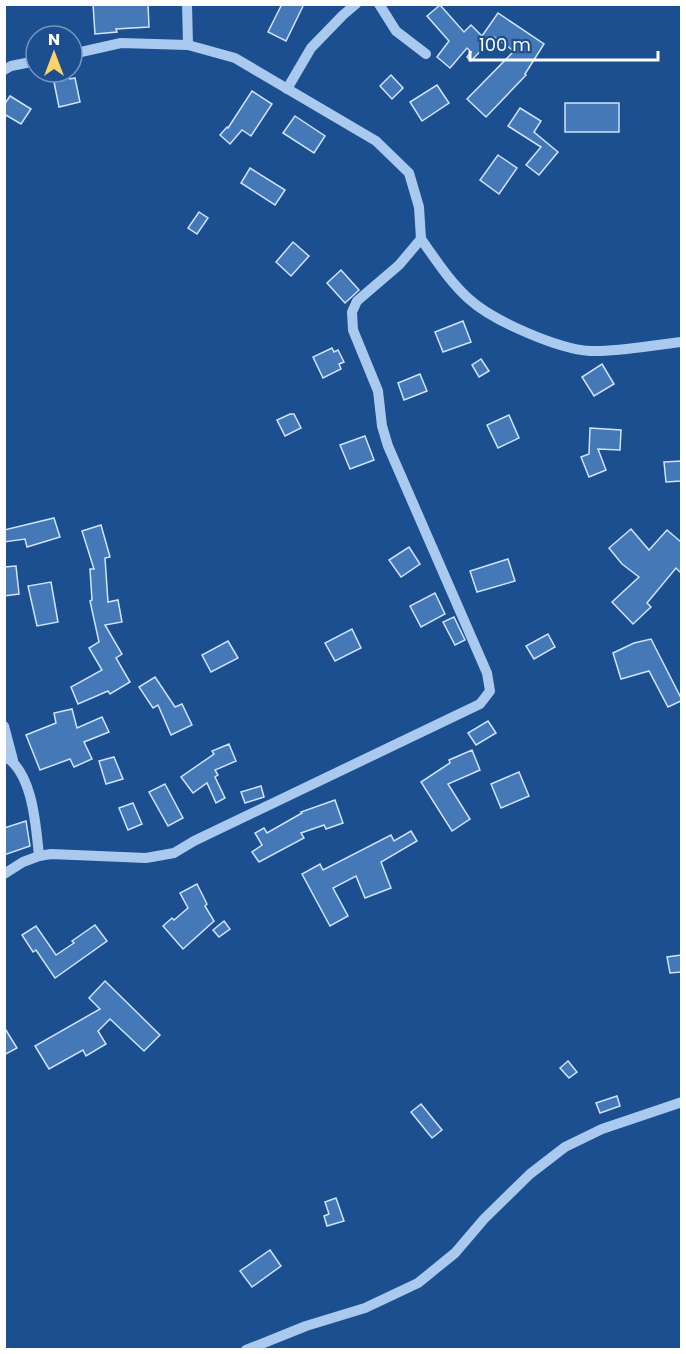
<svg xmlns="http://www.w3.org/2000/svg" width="686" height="1354" viewBox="0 0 686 1354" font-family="Poppins,sans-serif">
<rect width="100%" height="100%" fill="#1b4f8f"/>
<!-- building -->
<g fill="#4478b7" stroke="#cfe3fa" stroke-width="1.5">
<polygon points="93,4 148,4 149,27 116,29 117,32 95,34"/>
<polygon points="282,4 304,4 286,41 268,32"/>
<polygon points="440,5 464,32 471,25 482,36 498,13 544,44 525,74 526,75 486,117 467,99 514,51 494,37 471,61 467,57 471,52 467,48 450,68 437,57 449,41 427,16"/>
<polygon points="391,75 403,88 392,99 380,86"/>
<polygon points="69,77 70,79 75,78 80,102 59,107 54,82"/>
<polygon points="437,85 449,103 422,121 410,102"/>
<polygon points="252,91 272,104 251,136 242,130 230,144 220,135 227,127 228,128"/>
<polygon points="10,96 31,109 21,124 4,114 4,105"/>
<rect x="565" y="103" width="54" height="29"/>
<polygon points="520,108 541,121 534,132 558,152 539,175 526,165 541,147 508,126"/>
<polygon points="295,116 325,136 314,153 283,133"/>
<polygon points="498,155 517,168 499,194 480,180"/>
<polygon points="250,168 285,190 275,205 241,183"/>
<polygon points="199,212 208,218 197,234 188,228"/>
<polygon points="293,242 309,256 291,276 276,262"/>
<polygon points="341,270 359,290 345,303 327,283"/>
<polygon points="463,321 471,342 443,352 435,332"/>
<polygon points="332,348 334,352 338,350 344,362 339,364 341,369 323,378 313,357"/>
<polygon points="481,359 489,371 479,377 472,365"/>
<polygon points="602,364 614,384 594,396 582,377"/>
<polygon points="420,374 427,391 404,400 398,383"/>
<polygon points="290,414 294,414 301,428 285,436 277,420"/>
<polygon points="509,415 519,438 498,448 487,425"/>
<polygon points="590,428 621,430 620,450 598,449 606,470 589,477 581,457 589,454"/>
<polygon points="365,436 374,460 350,469 340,445"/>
<polygon points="681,461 681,481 666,482 664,462"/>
<polygon points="54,518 60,537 27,547 25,539 4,542 4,530"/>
<polygon points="101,525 110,557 105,558 108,602 118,600 122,622 105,625 122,654 116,658 130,682 110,694 108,691 78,704 71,687 102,670 89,648 99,642 90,601 92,600 90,569 94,569 82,531"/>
<polygon points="631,529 649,550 667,530 681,542 681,573 676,568 647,603 651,607 633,624 612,602 639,577 622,564 609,548"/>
<polygon points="409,547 420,564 401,577 389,560"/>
<polygon points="508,559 515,581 477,592 470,571"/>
<polygon points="16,566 19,594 4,596 4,567"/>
<polygon points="51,582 58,622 37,626 28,586"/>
<polygon points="435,593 445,614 421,627 410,606"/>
<polygon points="454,617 465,640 455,645 443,622"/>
<polygon points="352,629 361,648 335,661 325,643"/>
<polygon points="548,634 555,647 534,659 526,646"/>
<polygon points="651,639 681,698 681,701 668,707 649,671 621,679 613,653 634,643"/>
<polygon points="228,641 238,658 211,672 202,655"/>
<polygon points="155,677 175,707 182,704 192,725 171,735 158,705 153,708 139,687"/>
<polygon points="72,709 77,728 102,717 109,732 84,742 92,759 74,767 70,759 40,770 26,735 56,723 54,713"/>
<polygon points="488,721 496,733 476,745 468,733"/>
<polygon points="229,744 236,761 215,770 218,775 215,777 225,798 216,803 207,783 193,793 181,777 214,754 212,751"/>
<polygon points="472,750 480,770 448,784 470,819 452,831 421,782 450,763 449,760"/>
<polygon points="114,757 123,779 106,784 99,761"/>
<polygon points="519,772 529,796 501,808 491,784"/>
<polygon points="165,784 183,818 168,826 149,792"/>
<polygon points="261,786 264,797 245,803 241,792"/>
<polygon points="335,800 343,823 326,829 324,825 301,833 304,838 259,862 252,852 262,845 255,833 264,828 267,833 302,813 301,812"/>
<polygon points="133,803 142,824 128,830 119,808"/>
<polygon points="26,821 30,846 4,855 4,828"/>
<polygon points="411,831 417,841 381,862 391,888 365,898 356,876 333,888 348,916 330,926 302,874 320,864 323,870 391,835 394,841"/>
<polygon points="197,884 207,904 205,906 214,921 183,949 163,926 172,918 174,920 188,908 180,893"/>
<polygon points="224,921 230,929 219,937 213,930"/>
<polygon points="95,925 107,941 55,978 36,950 33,952 22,935 36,926 56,955 74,943 72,941"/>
<polygon points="681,955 681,972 670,973 667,957"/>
<polygon points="105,981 160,1035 144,1051 110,1019 98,1031 106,1044 86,1056 83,1050 49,1069 35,1046 100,1009 89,998"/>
<polygon points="4,1027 17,1048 4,1055"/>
<polygon points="568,1061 577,1072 569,1078 560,1068"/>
<polygon points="617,1096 620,1106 600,1113 596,1103"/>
<polygon points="421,1104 442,1130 432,1138 411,1112"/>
<polygon points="336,1198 344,1221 327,1226 324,1216 329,1214 325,1202"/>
<polygon points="270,1250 281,1266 252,1287 240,1271"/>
</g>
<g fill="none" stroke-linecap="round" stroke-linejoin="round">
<!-- minor -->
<g stroke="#a9c9ee" stroke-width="10">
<polyline points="187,4 188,45"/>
<polyline points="379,4 396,31 426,54"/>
<polyline points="4,70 11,66 36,61"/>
<polyline points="287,89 311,48 343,15 356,4"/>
<path d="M 421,239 C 436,260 450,282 469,299 C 493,321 558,349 590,351 C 620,352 652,345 682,342"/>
<polyline points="4,726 13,760"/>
<path d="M 4,756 C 33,771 36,827 39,856"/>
<polyline points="4,874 23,862 39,856 51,854 146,858 174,853 194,841 480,704 490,691 487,673 388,446 382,426 378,391 353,330 352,312 357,301 399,265 421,239 419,207 409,173 376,141 235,58 188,45 121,43 72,54"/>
<polyline points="246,1350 306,1326 365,1308 418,1283 455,1253 484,1219 530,1174 565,1147 602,1129 682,1102"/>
</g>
</g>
<!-- border -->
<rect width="686" height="1354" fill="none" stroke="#ffffff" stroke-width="12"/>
<!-- north arrow -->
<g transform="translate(54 54)"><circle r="28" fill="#1b4f8f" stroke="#7695bc" stroke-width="1.5"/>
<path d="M0-4.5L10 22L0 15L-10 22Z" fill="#ffd166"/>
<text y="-9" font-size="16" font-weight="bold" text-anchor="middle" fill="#ffffff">N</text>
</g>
<!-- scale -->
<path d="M470 51v9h188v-9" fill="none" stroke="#ffffff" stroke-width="3"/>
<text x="479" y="51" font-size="18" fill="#ffffff" stroke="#1b4f8f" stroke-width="4.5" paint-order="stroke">100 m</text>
</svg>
